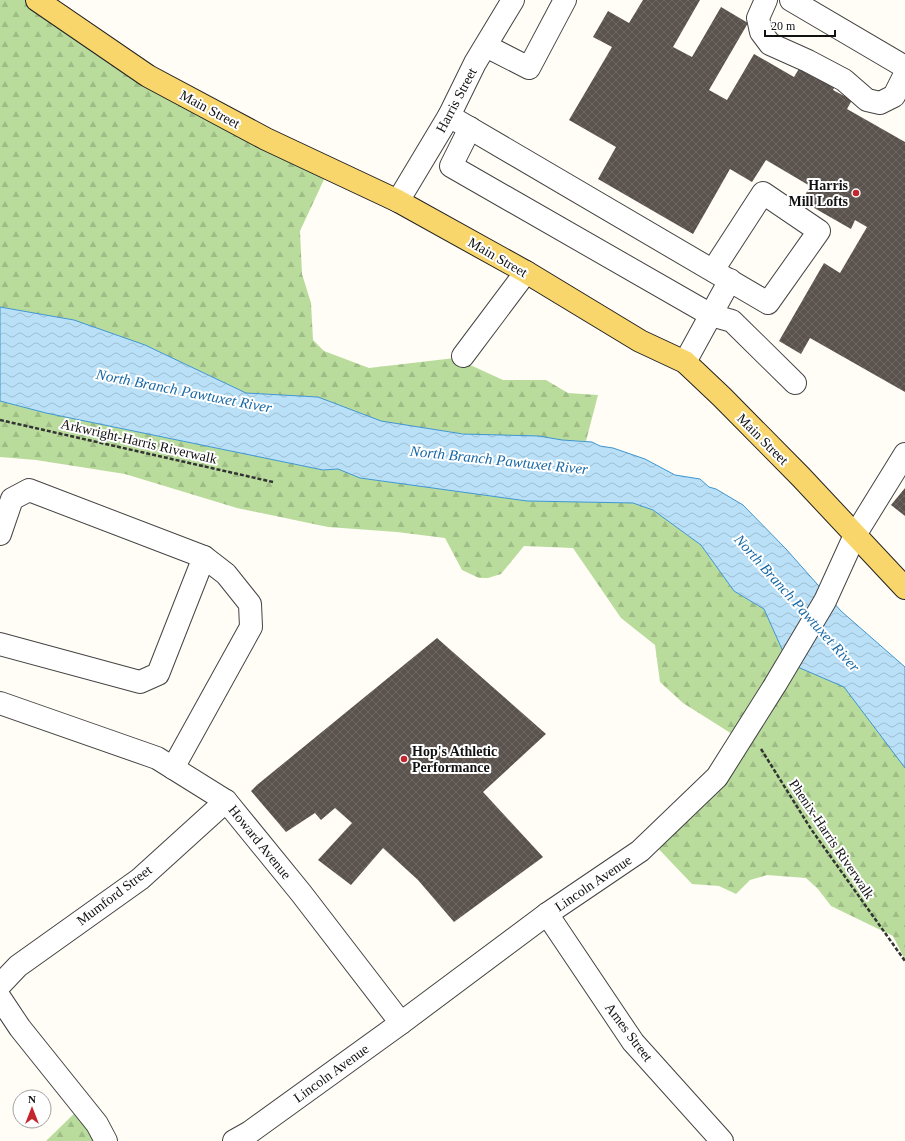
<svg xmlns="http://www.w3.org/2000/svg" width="905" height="1141" viewBox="0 0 905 1141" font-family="Georgia,serif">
<defs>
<pattern id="forest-firs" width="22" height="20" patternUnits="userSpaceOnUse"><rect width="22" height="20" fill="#b9dc9c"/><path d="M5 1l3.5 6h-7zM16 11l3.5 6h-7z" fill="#9ebc85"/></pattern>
<pattern id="water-waves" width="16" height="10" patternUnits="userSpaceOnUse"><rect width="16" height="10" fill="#b9e0f7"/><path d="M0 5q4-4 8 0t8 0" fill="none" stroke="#9ebfd3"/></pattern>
<pattern id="building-cross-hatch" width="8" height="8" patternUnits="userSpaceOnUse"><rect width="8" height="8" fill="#5a524d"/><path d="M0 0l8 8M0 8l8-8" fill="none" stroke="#6d6662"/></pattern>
</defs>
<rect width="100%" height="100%" fill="#fffdf5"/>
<!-- forest -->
<g fill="url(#forest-firs)">
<polygon points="0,0 40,0 327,173 300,231 302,274 311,303 313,340 324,351 369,368 455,358 503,380 546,380 568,393 598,395 586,441 493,438 383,422 318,397 246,393 145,345 74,320 0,307"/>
<polygon points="0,401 46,413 323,470 338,469 360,478 527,501 633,503 653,510 701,545 734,591 764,609 785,656 849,689 905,758 905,960 893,936 831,906 818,889 806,878 767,875 750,880 736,894 719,886 692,884 652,842 740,739 683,703 660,682 655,645 621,618 573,548 524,546 501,574 488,578 479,578 462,570 445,538 397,532 328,527 237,508 125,474 36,460 0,457"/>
<polygon points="82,1106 96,1141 46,1141"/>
</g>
<!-- water -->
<polygon fill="url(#water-waves)" stroke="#3f96cf" points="0,307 74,320 145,345 246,393 318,397 381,421 463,434 539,436 562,440 592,442 600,446 613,448 645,459 675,475 700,479 709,487 716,489 743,505 786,549 841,611 905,667 905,768 844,687 793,665 785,656 764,609 734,591 701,545 653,510 633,503 527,501 360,478 338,469 323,470 46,413 0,401"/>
<!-- building -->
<g fill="url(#building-cross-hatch)">
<polygon points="643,0 700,0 673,47 692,57 721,7 748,23 709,90 727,100 754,54 794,77 803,62 837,82 833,90 852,100 847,109 905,142 905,392 810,338 801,354 779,341 824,263 840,273 867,227 855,220 851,229 802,201 810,186 766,160 752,182 730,169 693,234 598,179 616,147 569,120 612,47 593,37 608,11 629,23"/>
<polygon points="905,488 905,516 891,505"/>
<polygon points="437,638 546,734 483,792 543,857 454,922 418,880 383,848 351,885 318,860 352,823 335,808 321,820 315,813 286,832 251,791 257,785"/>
</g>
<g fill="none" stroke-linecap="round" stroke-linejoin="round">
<!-- minor casing -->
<g stroke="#444" stroke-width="24">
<g id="minor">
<polyline points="766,0 758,18 761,32 770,44 808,61 844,80 867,100 880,103 894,96 905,74"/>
<polyline points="791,0 905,67"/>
<polyline points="486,46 529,68 565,0"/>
<polyline points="449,116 768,303 819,231 763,193 713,270"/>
<polyline points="470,128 451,166 711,315 732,321 795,383"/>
<polyline points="398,201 449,116 475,63 513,0"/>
<polyline points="463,356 526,272"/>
<polyline points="685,362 730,280"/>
<polyline points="0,534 12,499 29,490 204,557 226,574 250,604 251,627 173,768"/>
<polyline points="0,644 140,682 158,674 204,557"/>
<polyline points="0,703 157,758 226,801 301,893 401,1023"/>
<polyline points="547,914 633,1042 722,1141"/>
<polyline points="0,985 18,966 140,879 226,801"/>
<polyline points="0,998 20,1028 97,1124 106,1141"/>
<polyline points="234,1141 250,1132 401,1023 547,914 640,851 717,777 775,685 825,601 855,535 905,454"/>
</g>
</g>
<!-- major casing -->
<g stroke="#222" stroke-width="24">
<polyline id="major" points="37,0 148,76 266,139 398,201 526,272 640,341 685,362 722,397 801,477 905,588"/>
</g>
<!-- path -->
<g stroke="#333" stroke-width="2.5" stroke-dasharray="4 2" stroke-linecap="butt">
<polyline points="0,420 273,482"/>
<polyline points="761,749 811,829 905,961"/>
</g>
<!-- minor -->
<use href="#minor" stroke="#fff" stroke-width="22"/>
<!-- major -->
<use href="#major" stroke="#f9d66b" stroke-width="22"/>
</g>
<!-- markers -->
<g fill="#c4262e" stroke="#fff" stroke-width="1.5">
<circle cx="856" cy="193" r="4"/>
<circle cx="404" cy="759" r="4"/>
</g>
<g text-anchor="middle" stroke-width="4" stroke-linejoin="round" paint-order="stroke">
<!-- street labels -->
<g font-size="14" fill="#111" stroke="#fff">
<text transform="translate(456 100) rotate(-62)" y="5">Harris Street</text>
<text transform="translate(210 109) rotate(28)" y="5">Main Street</text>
<text transform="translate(498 257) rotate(30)" y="5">Main Street</text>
<text transform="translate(763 439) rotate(45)" y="5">Main Street</text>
<text transform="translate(139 441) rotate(13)" y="5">Arkwright-Harris Riverwalk</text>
<text transform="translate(832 839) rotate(56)" y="5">Phenix-Harris Riverwalk</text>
<text transform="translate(260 842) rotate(51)" y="5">Howard Avenue</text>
<text transform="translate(593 883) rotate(-34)" y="5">Lincoln Avenue</text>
<text transform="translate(114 895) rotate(-37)" y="5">Mumford Street</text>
<text transform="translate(629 1032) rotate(53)" y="5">Ames Street</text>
<text transform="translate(331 1073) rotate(-36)" y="5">Lincoln Avenue</text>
</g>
<!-- poi labels -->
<g font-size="14" font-weight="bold" fill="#111" stroke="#fff" text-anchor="end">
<text x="848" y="190">Harris<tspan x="848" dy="16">Mill Lofts</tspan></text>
<text x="412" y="756" text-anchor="start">Hop's Athletic<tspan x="412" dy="16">Performance</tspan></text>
</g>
<!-- water labels -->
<g font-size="15" font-style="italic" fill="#1768a6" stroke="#fff">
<text transform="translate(184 391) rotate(11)" y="5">North Branch Pawtuxet River</text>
<text transform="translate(499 460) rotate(6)" y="5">North Branch Pawtuxet River</text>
<text transform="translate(797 603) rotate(48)" y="5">North Branch Pawtuxet River</text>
</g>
</g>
<!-- north arrow -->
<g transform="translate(32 1109)"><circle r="19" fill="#ffffff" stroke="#a0a0a0"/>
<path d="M0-3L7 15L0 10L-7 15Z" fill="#c4262e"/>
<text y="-6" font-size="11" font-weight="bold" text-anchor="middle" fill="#111111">N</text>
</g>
<!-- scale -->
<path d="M765 30v6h70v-6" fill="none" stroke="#111111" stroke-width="2"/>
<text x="771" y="30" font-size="12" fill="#111111" stroke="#ffffff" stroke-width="3" paint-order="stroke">20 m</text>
</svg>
